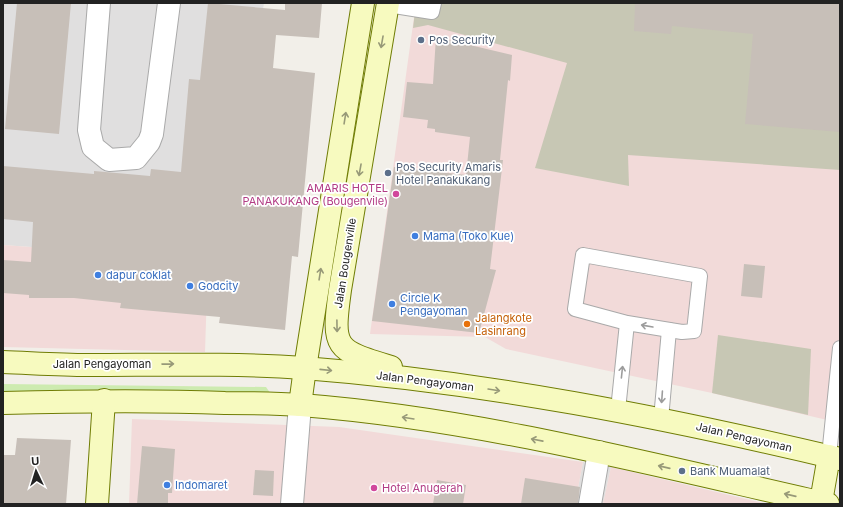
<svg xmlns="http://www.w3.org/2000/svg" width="843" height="507" viewBox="0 0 843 507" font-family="Inter,sans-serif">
<rect width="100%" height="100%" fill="#f2efe9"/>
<!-- residential -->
<g fill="#e0dfdf">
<polygon points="3,3 264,3 219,260 3,245"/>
<polygon points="583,462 611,467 603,504 575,504"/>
</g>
<!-- commercial -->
<g fill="#f2dad9">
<polygon points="416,3 840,3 840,423 712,393 506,349 485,337 370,334"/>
<polygon points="3,245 208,260 205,352 3,347"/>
<polygon points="132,419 339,427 583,462 575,504 129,504"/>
<polygon points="611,467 767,504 603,504"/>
</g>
<!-- construction -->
<g fill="#c7c7b4">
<polygon points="416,3 840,3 840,170 628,155 629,186 535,168 567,63 428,25 413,28"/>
<polygon points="718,335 811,349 808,415 712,393"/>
</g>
<!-- grass -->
<polygon fill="#cdebb0" points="3,384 266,387 273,397 3,399"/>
<!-- building -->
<g fill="#c7bfb8">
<polygon points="17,3 71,3 59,134 5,129"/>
<polygon points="208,3 285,10 285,3 322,3 319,38 276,35 273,68 315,73 298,257 292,256 285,330 219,323 220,317 120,308 121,303 74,298 29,298 29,295 3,293 3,260 31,262 33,222 3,219 3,166 94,174 94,171 150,176 151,169 181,172 189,79 200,80"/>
<polygon points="635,3 840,3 840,132 745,124 753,34 672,26 671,34 634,31"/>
<polygon points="436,37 512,55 510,81 508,80 500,160 503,160 490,269 496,270 479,333 372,321 394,167 466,175 470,137 435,132 435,129 427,128 428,120 403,117 407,82 433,84"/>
<polygon points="744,264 765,266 762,298 741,296"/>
<polygon points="17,438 71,440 66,504 3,504 3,455 15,455"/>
<polygon points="142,446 175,449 172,493 168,493 168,504 137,504"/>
<polygon points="255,470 274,471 273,496 253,495"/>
<polygon points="525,478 580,487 578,504 521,504"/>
<polygon points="437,480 466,485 463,504 433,504"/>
</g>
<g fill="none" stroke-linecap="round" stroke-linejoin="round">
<!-- lane casing -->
<g stroke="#a9a9a9" stroke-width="16">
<g id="lane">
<polyline points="388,5 432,12 434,3"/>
<polyline points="618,410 627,323 575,309 583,255 700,276 694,331 682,332 627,323"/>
<polyline points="661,419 669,330"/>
<polyline points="829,456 840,348"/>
</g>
</g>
<!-- street casing -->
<g stroke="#a9a9a9" stroke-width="24">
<g id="street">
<polyline points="99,3 89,130 93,147 109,160 136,158 149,142 152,134 169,3"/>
<polyline points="292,504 300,405"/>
<polyline points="590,504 599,452"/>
</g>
</g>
<!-- secondary casing -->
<g stroke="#707d05" stroke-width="24">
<g id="secondary">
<path d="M 388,3 L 340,290 C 332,348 334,350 391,367"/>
<path d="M 3,362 C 31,363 60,365 88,365 C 160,365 232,363 304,368 C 486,382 663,417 840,459"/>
<path d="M 3,403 C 77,401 151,400 225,403 C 250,403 276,403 301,405 C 480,419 654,465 828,504"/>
<polyline points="300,405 305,368 363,3"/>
<polyline points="821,502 829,456"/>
<polyline points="97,504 104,400"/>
</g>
</g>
<!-- lane -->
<use href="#lane" stroke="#fff" stroke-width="14"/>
<!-- street -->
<use href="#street" stroke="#fff" stroke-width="22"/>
<!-- secondary -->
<use href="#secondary" stroke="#f7fabf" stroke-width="22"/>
</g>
<!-- one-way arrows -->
<defs><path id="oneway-shaft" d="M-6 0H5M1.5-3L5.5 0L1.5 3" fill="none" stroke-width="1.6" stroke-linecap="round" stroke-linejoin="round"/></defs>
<g stroke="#979978">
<use href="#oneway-shaft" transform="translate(382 42) rotate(100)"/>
<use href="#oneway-shaft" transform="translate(345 118) rotate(-81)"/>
<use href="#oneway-shaft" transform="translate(360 170) rotate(100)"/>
<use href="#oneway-shaft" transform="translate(320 274) rotate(-81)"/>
<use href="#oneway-shaft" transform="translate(337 326) rotate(89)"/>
<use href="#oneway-shaft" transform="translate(168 364) rotate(-1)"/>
<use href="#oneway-shaft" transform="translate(326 370) rotate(6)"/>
<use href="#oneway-shaft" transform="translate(494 390) rotate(9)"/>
<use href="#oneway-shaft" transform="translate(408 418) rotate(-171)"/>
<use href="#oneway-shaft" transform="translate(537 440) rotate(-169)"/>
<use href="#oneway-shaft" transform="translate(664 467) rotate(-167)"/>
<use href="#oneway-shaft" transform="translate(790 495) rotate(-167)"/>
</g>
<g stroke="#9c9c9c">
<use href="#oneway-shaft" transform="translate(647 326) rotate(-170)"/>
<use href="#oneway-shaft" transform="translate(622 372) rotate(-84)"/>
<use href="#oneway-shaft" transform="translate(662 397) rotate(94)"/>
</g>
<!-- markers -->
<g fill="#5c6f8a" stroke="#fff" stroke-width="1.5">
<circle cx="421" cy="40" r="4"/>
<circle cx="388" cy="173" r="4"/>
<circle cx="682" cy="471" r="4"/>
</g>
<g fill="#d1479c" stroke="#fff" stroke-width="1.5">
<circle cx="396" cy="194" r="4"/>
<circle cx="374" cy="488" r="4"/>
</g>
<g fill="#3f7fe0" stroke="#fff" stroke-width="1.5">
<circle cx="415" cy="236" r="4"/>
<circle cx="98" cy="275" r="4"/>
<circle cx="190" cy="286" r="4"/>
<circle cx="392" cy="304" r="4"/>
<circle cx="167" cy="485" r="4"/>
</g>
<circle fill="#e8710a" stroke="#fff" stroke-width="1.5" cx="467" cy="324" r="4"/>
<g text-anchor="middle" stroke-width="3.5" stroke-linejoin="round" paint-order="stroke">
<!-- service labels -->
<g font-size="11" fill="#4e5e75" stroke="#fff" text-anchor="start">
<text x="429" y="44">Pos Security</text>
<text x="396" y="171">Pos Security Amaris<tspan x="396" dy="13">Hotel Panakukang</tspan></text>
<text x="690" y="475">Bank Muamalat</text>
</g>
<!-- hotel labels -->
<g font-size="11" fill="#b23c85" stroke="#fff" text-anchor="end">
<text x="388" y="192">AMARIS HOTEL<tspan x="388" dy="13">PANAKUKANG (Bougenvile)</tspan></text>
<text x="382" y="492" text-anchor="start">Hotel Anugerah</text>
</g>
<!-- shop labels -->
<g font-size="11" fill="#366cbe" stroke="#fff" text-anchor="start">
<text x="423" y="240">Mama (Toko Kue)</text>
<text x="106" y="279">dapur coklat</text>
<text x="198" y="290">Godcity</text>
<text x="400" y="302">Circle K<tspan x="400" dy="13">Pengayoman</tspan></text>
<text x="175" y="489">Indomaret</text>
</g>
<!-- street labels -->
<g font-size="11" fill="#222" stroke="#fff">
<text transform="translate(345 263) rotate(-81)" y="4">Jalan Bougenville</text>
<text x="102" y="368">Jalan Pengayoman</text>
<text transform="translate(425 381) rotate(7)" y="4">Jalan Pengayoman</text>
<text transform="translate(744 437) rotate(13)" y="4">Jalan Pengayoman</text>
</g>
<!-- food labels -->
<g font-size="11" fill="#c56008" stroke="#fff" text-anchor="start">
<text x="475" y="322">Jalangkote<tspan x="475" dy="13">Lasinrang</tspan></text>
</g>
</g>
<!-- border -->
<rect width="843" height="507" fill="none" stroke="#222222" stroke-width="8"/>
<!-- north arrow -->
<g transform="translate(36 471) rotate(356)" stroke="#ffffff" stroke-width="3" paint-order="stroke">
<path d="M0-3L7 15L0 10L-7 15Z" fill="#222222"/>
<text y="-6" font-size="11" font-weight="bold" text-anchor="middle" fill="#222222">U</text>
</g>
</svg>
